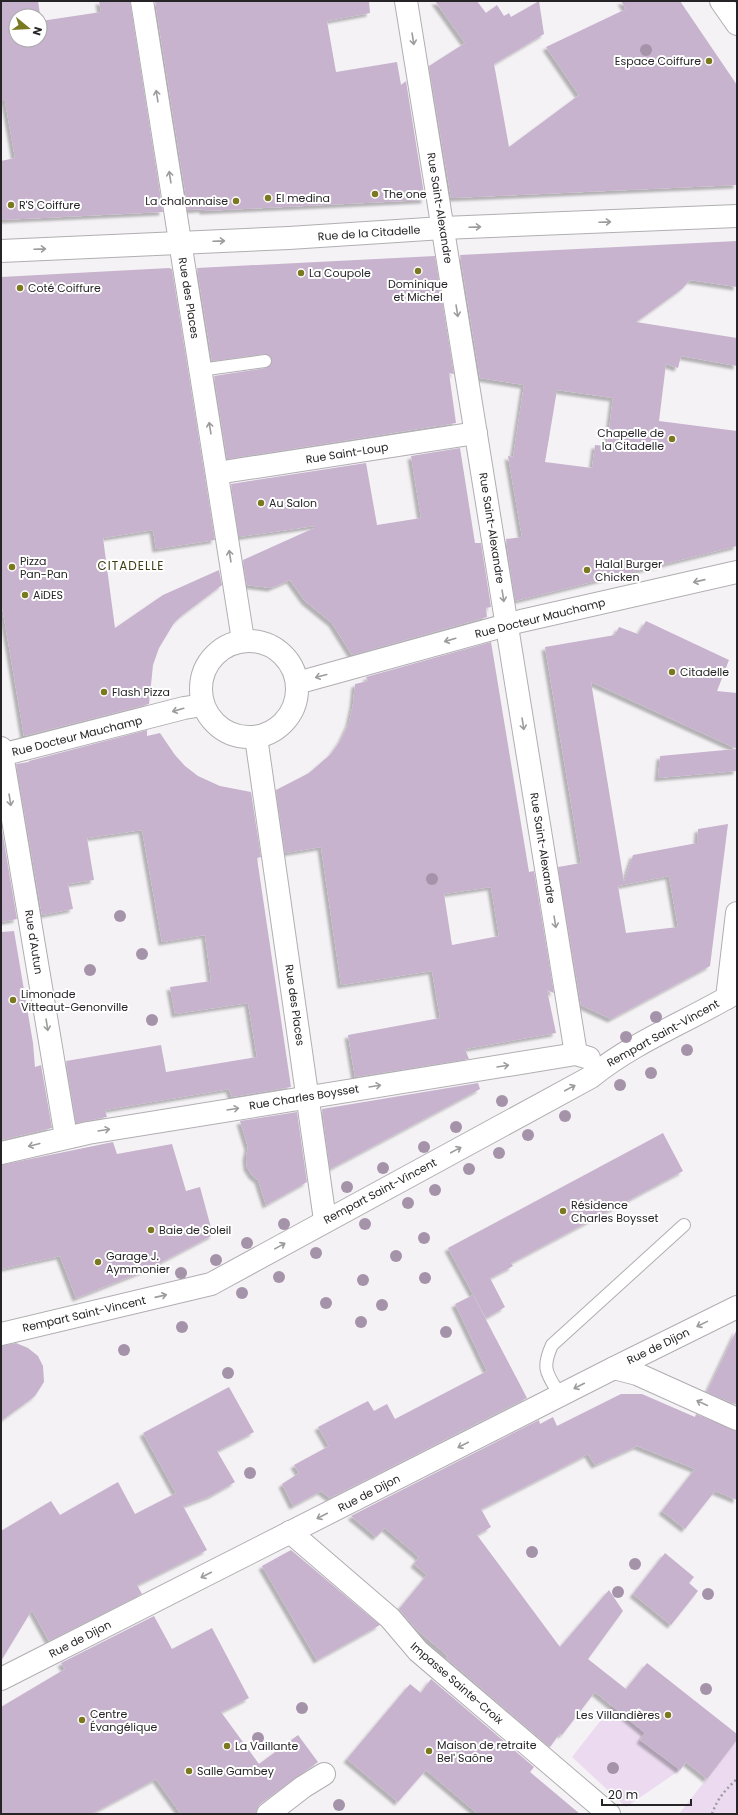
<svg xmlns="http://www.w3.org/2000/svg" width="738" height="1815" viewBox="0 0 738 1815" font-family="Poppins,sans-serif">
<defs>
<filter id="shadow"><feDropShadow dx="-3.5" dy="3.5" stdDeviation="1" flood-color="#0004"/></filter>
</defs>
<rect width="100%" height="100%" fill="#f5f2f6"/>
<!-- green -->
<g fill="#ecdaf1">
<polygon points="612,1706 645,1733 640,1740 680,1770 626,1807 572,1757"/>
<polygon points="737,1740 737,1814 679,1814"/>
</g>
<!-- building -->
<g fill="#c7b3cd" fill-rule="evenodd" filter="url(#shadow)">
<path d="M 1,1 L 38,1 L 41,21 L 101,12 L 99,1 L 130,1 L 163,212 L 1,220 L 1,161 L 15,158 L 5,101 L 1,101 ZM 16,16 L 40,16 L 40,40 L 16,40 Z"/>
<polygon points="155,1 369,1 370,13 327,21 336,72 397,62 401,85 406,81 425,200 203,211 203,209 188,210"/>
<polygon points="435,1 477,1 486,13 497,5 504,16 509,13 511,17 539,1 544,34 494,64 509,147 579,95 546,47 626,9 621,1 680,1 737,85 737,185 451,198 429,66 465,43"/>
<path d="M 737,241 L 737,287 L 690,280 L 683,288 L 636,322 L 737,338 L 737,366 L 681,356 L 678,368 L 666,364 L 659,421 L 737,431 L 737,546 L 515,601 L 506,539 L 522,537 L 508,456 L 513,457 L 524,385 L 480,378 L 460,255 ZM 557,390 L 613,398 L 607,446 L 595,445 L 592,468 L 545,462 Z"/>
<polygon points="435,256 454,374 449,373 456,423 227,459 214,376 266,368 272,364 272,360 268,354 264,354 212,361 197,268"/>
<polygon points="169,268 172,269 215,540 156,549 153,530 103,538 115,628 163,595 219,570 222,585 181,616 174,623 159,648 153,665 149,704 24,736 1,600 1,277"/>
<polygon points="460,448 475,543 481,543 491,607 486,608 487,617 352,655 332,623 305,601 290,580 271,588 247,585 243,560 314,528 314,526 239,537 231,484 366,463 377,525 421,518 411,456"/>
<path d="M 646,621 L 729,660 L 717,691 L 737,693 L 737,749 L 591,682 L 624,882 L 633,855 L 697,843 L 698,829 L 728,824 L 710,966 L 611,1019 L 581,1005 L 558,867 L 581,863 L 545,647 L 615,635 L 619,627 L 638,634 ZM 669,876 L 678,927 L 626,933 L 618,886 Z"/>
<path d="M 491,642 L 529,872 L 534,871 L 554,993 L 547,990 L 556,1033 L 465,1049 L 469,1059 L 355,1077 L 348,1035 L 440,1018 L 432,971 L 341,985 L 321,847 L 285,853 L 276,790 L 309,773 L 331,754 L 341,740 L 349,723 L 353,704 L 355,684 L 368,681 L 366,677 ZM 491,887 L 499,936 L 452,945 L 444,894 Z"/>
<polygon points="147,730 147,736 160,733 175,755 185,766 198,776 220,786 251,792 261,857 257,858 291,1087 232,1097 229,1089 105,1110 107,1117 76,1123 66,1061 161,1045 166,1072 257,1057 248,1003 175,1014 170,987 211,981 205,935 162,942 142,830 87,838 94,880 68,884 73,909 42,915 16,764 29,762 29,761"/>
<polygon points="736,749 737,771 658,778 660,756"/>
<polygon points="1,824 17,919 1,922"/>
<polygon points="14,931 33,1043 35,1067 41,1065 52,1128 1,1140 1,932"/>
<polygon points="478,1083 480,1089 330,1169 322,1109"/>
<polygon points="297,1112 307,1182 266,1205 258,1180 252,1175 247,1167 246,1157 248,1147 240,1121"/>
<polygon points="663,1133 683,1171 511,1263 513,1266 490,1278 505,1307 486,1318 448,1248"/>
<polygon points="113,1142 117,1154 172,1144 186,1191 200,1187 213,1235 146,1270 76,1298 60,1256 1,1269 1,1165"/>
<polygon points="473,1295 527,1398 330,1498 321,1491 293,1506 282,1484 299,1473 294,1465 329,1446 318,1427 368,1401 374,1411 387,1404 395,1419 487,1371 455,1304"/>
<polygon points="737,1329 737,1405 707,1392"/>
<polygon points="16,1343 28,1348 38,1356 43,1366 44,1382 35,1396 1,1421 1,1346"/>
<polygon points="229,1387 254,1432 217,1451 235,1482 212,1495 183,1506 143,1433"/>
<polygon points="621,1394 642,1394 695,1417 696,1414 737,1431 737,1500 715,1491 685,1529 662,1511 695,1469 637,1446 595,1465 588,1454 481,1509 491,1527 477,1535 560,1647 609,1590 623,1611 588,1659 626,1689 647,1663 737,1734 737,1740 707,1779 686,1762 680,1770 640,1740 645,1733 595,1692 562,1735 560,1733 550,1747 446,1658 448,1656 416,1629 399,1609 427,1575 414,1564 419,1557 385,1528 376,1537 351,1516 539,1420 540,1424 553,1417 557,1426"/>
<polygon points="118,1482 135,1514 176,1493 207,1550 137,1585 142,1594 49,1641 32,1610 1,1661 1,1531 51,1501 60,1515"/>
<polygon points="291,1550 380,1625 317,1660 262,1566"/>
<polygon points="665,1553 694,1577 689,1583 698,1591 671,1625 633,1594"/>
<polygon points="154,1616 172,1649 212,1628 249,1698 221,1712 259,1764 298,1735 318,1762 260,1804 257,1809 256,1814 181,1814 156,1779 91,1814 1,1814 1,1707 65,1669 61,1663"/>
<polygon points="431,1679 534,1767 530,1772 580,1814 478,1814 426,1770 398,1802 347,1759 410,1684 421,1693"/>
</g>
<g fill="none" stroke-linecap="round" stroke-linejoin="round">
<!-- lane casing -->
<g stroke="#b1aeb2" stroke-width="14">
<g id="lane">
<polyline points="200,370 265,361"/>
<path d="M 560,1395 C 547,1374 541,1369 552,1345 L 684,1225"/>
</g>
</g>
<!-- street casing -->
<g stroke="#b1aeb2" stroke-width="24">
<g id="street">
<polyline points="142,1 243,640"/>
<polyline points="406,1 576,1054"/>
<polyline points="217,473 476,433"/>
<circle cx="249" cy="689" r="48"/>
<polyline points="297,683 521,621 737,572"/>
<polyline points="256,737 325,1220"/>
<polyline points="1,748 66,1137"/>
<polyline points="1,755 184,708 203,705"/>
<polyline points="727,998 737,913"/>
<polyline points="1,1153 88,1133 576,1054 589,1058"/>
<path d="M 1,1334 L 211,1284 L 591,1077 C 635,1041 689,1021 737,992"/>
<polyline points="614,1368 637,1374 737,1419"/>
<polyline points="290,1532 390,1618 418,1651 609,1814"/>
<polyline points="1,1679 614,1368 737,1307"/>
<polyline points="268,1814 303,1787 324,1774"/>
</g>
</g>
<!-- secondary casing -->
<g stroke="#b1aeb2" stroke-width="24">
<g id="secondary">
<polyline points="721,1 737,24"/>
<polyline points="1,251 289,238 443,228 737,216"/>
</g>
</g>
<!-- path -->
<path stroke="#9f9da0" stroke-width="2.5" stroke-dasharray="2 3" stroke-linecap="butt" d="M 712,1814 C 717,1799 726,1789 737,1779"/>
<!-- lane -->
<use href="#lane" stroke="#fff" stroke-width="12"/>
<!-- street -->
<use href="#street" stroke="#fff" stroke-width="22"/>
<!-- secondary -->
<use href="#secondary" stroke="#fff" stroke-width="22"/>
</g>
<!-- trees -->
<g fill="#a593aa">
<circle cx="646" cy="50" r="6"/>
<circle cx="432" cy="879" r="6"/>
<circle cx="120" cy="916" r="6"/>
<circle cx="142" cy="954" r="6"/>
<circle cx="90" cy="970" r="6"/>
<circle cx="656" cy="1017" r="6"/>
<circle cx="152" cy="1020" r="6"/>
<circle cx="626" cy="1037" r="6"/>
<circle cx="687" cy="1050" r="6"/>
<circle cx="651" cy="1073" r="6"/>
<circle cx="620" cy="1085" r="6"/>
<circle cx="502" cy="1101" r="6"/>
<circle cx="565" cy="1116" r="6"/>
<circle cx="456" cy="1127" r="6"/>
<circle cx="528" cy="1135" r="6"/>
<circle cx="424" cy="1147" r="6"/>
<circle cx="499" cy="1153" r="6"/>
<circle cx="383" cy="1168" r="6"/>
<circle cx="469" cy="1169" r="6"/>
<circle cx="347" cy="1187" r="6"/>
<circle cx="435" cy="1190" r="6"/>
<circle cx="408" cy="1203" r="6"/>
<circle cx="284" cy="1224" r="6"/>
<circle cx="365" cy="1224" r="6"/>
<circle cx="424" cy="1238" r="6"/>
<circle cx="247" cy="1243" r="6"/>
<circle cx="316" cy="1253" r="6"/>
<circle cx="396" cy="1256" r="6"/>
<circle cx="216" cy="1260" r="6"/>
<circle cx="181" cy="1273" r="6"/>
<circle cx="279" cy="1277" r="6"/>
<circle cx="425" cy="1278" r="6"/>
<circle cx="363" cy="1280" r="6"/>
<circle cx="242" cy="1293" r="6"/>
<circle cx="326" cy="1303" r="6"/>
<circle cx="382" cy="1305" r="6"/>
<circle cx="361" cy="1322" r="6"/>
<circle cx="182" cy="1327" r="6"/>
<circle cx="446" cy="1332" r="6"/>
<circle cx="124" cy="1350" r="6"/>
<circle cx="228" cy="1373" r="6"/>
<circle cx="250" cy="1473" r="6"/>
<circle cx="532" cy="1552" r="6"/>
<circle cx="635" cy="1564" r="6"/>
<circle cx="618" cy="1592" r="6"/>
<circle cx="708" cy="1594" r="6"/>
<circle cx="706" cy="1689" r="6"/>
<circle cx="302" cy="1708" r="6"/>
<circle cx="258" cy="1738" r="6"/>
<circle cx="613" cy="1768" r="6"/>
<circle cx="339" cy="1805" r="6"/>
</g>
<!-- one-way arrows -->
<defs><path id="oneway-shaft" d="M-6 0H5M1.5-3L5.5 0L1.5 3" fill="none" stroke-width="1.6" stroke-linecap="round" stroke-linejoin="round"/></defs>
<g stroke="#9d9c9d">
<use href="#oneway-shaft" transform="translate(413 39) rotate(81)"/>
<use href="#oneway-shaft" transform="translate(157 96) rotate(-99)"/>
<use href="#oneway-shaft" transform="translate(170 177) rotate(-99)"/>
<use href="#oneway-shaft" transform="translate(605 222) rotate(-2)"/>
<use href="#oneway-shaft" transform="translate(475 227) rotate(-2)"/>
<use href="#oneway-shaft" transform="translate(219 241) rotate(-2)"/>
<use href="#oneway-shaft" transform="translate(40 249) rotate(-2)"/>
<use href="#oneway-shaft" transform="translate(457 311) rotate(81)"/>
<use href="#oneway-shaft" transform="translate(210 428) rotate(-99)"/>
<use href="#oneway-shaft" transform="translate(230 556) rotate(-99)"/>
<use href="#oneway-shaft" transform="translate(699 581) rotate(167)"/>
<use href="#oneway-shaft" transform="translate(503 596) rotate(81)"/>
<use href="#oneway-shaft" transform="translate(450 640) rotate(164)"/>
<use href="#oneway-shaft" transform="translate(321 676) rotate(165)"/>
<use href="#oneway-shaft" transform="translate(178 710) rotate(164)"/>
<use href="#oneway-shaft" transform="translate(523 724) rotate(81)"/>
<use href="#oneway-shaft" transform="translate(10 800) rotate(81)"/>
<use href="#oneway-shaft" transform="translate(555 922) rotate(81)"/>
<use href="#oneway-shaft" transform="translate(47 1025) rotate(81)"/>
<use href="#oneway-shaft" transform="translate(503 1066) rotate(-9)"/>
<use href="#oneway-shaft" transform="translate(375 1086) rotate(-9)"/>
<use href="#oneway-shaft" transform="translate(570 1088) rotate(-28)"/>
<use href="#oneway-shaft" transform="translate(233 1109) rotate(-9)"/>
<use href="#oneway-shaft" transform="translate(104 1130) rotate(-9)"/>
<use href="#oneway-shaft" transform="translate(34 1145) rotate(166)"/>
<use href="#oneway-shaft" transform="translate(456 1150) rotate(-28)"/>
<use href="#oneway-shaft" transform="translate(280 1246) rotate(-29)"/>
<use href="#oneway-shaft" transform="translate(161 1296) rotate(-13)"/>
<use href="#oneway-shaft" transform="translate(702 1324) rotate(154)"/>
<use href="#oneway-shaft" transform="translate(579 1386) rotate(153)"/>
<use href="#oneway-shaft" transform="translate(702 1403) rotate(-155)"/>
<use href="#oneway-shaft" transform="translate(463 1445) rotate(153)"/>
<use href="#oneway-shaft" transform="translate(322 1516) rotate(153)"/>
<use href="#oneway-shaft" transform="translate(206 1575) rotate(153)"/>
</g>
<!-- markers -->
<g fill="#7b7920" stroke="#fff" stroke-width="1.5">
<circle cx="709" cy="61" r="4"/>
<circle cx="375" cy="194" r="4"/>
<circle cx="268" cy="198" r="4"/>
<circle cx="236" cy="201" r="4"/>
<circle cx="11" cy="205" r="4"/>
<circle cx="418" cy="271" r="4"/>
<circle cx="301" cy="273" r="4"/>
<circle cx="20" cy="288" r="4"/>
<circle cx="672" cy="439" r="4"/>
<circle cx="261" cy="503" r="4"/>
<circle cx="12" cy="567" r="4"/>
<circle cx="587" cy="570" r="4"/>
<circle cx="25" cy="595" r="4"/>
<circle cx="672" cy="672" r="4"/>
<circle cx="104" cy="692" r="4"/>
<circle cx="13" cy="1000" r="4"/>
<circle cx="563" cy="1211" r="4"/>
<circle cx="151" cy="1230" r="4"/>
<circle cx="98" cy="1262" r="4"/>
<circle cx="668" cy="1715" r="4"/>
<circle cx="82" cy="1720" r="4"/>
<circle cx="227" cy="1746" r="4"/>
<circle cx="429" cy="1751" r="4"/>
<circle cx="189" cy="1771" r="4"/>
</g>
<g text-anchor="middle" stroke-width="4" stroke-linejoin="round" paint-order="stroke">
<!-- poi labels -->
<g font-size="11" fill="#262426" stroke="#fff" text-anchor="start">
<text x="701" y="65" text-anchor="end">Espace Coiffure</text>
<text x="383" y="198">The one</text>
<text x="276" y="202">El medina</text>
<text x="228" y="205" text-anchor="end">La chalonnaise</text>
<text x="19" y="209">R'S Coiffure</text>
<text x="309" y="277">La Coupole</text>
<text x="418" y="288" text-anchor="middle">Dominique<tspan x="418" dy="13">et Michel</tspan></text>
<text x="28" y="292">Coté Coiffure</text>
<text x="664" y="437" text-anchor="end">Chapelle de<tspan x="664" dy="13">la Citadelle</tspan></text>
<text x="269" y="507">Au Salon</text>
<text x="20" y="565">Pizza<tspan x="20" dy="13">Pan-Pan</tspan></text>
<text x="595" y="568">Halal Burger<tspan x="595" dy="13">Chicken</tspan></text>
<text x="33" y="599">AiDES</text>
<text x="680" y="676">Citadelle</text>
<text x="112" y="696">Flash Pizza</text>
<text x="21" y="998">Limonade<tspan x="21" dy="13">Vitteaut-Genonville</tspan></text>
<text x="571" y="1209">Résidence<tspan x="571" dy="13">Charles Boysset</tspan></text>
<text x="159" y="1234">Baie de Soleil</text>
<text x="106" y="1260">Garage J.<tspan x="106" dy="13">Aymmonier</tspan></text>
<text x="90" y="1718">Centre<tspan x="90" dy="13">Évangélique</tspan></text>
<text x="660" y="1719" text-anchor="end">Les Villandières</text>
<text x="437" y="1749">Maison de retraite<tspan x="437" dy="13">Bel' Saône</tspan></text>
<text x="235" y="1750">La Vaillante</text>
<text x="197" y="1775">Salle Gambey</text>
</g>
<!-- street labels -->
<g font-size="11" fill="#262426" stroke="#fff">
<text transform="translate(440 208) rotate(81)" y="4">Rue Saint-Alexandre</text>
<text transform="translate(369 233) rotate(-4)" y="4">Rue de la Citadelle</text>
<text transform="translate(189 298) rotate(81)" y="4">Rue des Places</text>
<text transform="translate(347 453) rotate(-9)" y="4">Rue Saint-Loup</text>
<text transform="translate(492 528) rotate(81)" y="4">Rue Saint-Alexandre</text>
<text transform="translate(540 618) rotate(-14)" y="4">Rue Docteur Mauchamp</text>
<text transform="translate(77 736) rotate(-14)" y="4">Rue Docteur Mauchamp</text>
<text transform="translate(543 848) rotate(81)" y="4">Rue Saint-Alexandre</text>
<text transform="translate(34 942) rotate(81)" y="4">Rue d'Autun</text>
<text transform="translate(295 1005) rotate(82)" y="4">Rue des Places</text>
<text transform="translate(663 1033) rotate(-29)" y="4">Rempart Saint-Vincent</text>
<text transform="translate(304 1097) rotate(-9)" y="4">Rue Charles Boysset</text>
<text transform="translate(380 1191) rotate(-28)" y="4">Rempart Saint-Vincent</text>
<text transform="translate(84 1314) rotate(-13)" y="4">Rempart Saint-Vincent</text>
<text transform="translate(658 1346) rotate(-26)" y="4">Rue de Dijon</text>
<text transform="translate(369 1493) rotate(-27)" y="4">Rue de Dijon</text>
<text transform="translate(80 1639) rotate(-27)" y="4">Rue de Dijon</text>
<text transform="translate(457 1683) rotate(41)" y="4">Impasse Sainte-Croix</text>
</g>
<!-- neighbourhood labels -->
<g font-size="12" letter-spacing="1" fill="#3d3d14" stroke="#fff">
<text x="131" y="570">CITADELLE</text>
</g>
</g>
<!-- border -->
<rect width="738" height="1815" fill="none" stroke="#262426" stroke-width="4"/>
<!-- north arrow -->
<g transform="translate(28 28) rotate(108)"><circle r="19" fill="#ffffff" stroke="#a8a7a8"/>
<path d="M0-3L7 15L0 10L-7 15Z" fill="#7b7920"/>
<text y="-6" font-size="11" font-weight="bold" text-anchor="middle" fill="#262426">N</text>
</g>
<!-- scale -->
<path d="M602 1799v6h89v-6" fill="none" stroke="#262426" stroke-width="2"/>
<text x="608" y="1799" font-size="12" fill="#262426" stroke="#ffffff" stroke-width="3" paint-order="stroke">20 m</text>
</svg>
